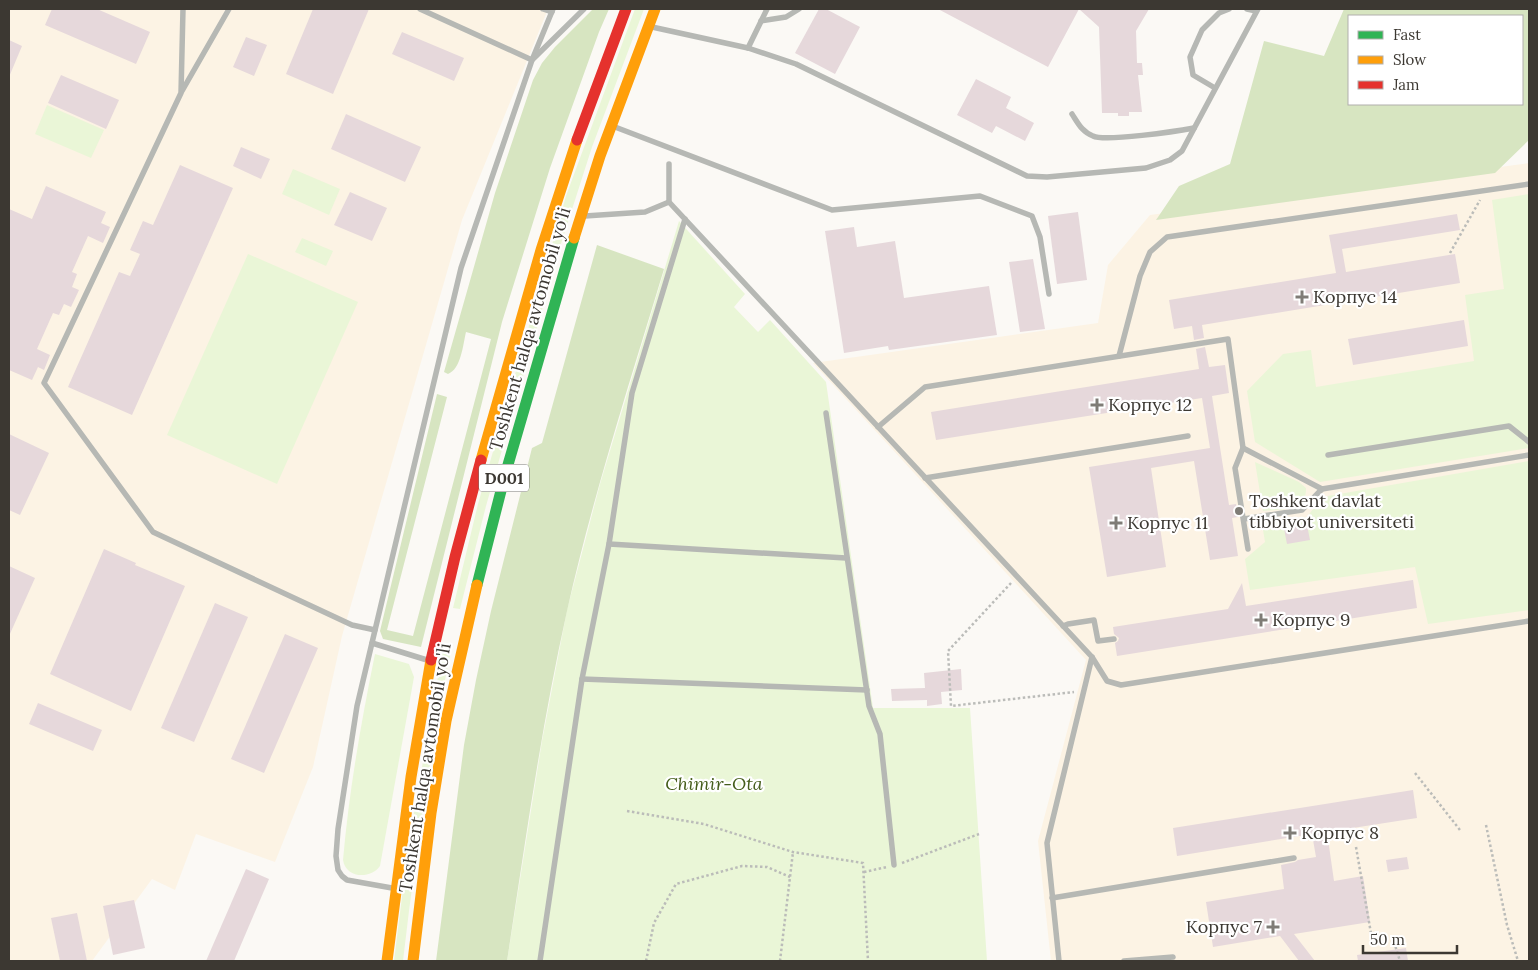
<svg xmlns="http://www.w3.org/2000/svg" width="1538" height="970" viewBox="0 0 1538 970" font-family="Lora,serif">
<rect width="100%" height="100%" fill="#fbf9f5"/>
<!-- built -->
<g fill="#fcf3e4">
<polygon points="9,9 548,9 462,220 342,636 313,767 275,862 196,834 175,890 152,879 92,961 9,961"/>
<polygon points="1529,163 1529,961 1051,961 1038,841 1086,660 813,363 1098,323 1108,265 1150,215"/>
</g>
<!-- green -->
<g fill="#eaf6d7">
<polygon points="635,9 644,9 592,147 559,250 486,506 460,609 453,608 478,504 566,196"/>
<polygon points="47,105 104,130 91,158 35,134"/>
<polygon points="293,169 340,189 329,215 282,194"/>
<polygon points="1529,194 1529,448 1320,482 1255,442 1247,391 1283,354 1311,350 1316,387 1474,361 1465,295 1504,289 1492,200"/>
<polygon points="679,221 745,294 734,307 758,332 770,320 826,382 873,708 970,708 987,961 507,961 542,741 567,610 600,484"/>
<polygon points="302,238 333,251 326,266 295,252"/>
<polygon points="248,254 358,302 277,484 167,435"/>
<polygon points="1529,461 1529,610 1428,624 1415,567 1250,590 1245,559 1265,542 1262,524 1307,517 1322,497"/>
<path d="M 1255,462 L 1299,482 L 1306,488 C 1307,512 1281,509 1263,511 Z"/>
<path d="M 443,648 L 451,650 C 430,753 415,857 403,961 L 394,961 L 409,841 Z"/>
<path d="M 375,654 L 409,664 L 414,677 L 380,866 C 371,879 346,879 343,860 C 349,791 361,723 375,654 Z"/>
</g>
<!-- forest -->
<g fill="#d7e5c1" fill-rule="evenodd">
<path d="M 593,9 L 609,9 L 599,32 L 550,168 L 502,322 L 421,647 L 383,639 L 380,631 L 437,394 L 447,397 L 387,630 L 413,636 L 491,339 L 466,332 C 463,345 461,369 448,374 L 444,372 L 495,193 L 533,80 L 542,63 L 555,47 Z"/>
<path d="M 1344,9 L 1529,9 L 1529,140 L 1495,173 L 1156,220 L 1179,186 L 1230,164 L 1264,41 L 1324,56 ZM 1349,16 L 1522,16 L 1522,104 L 1349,104 Z"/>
<path d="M 597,245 L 664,269 C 630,382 593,495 567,611 C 541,727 525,844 507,961 L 436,961 L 464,745 L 476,680 L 491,611 L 532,448 L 542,443 Z"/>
</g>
<!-- building -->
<g fill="#e6d8db">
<polygon points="52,9 97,9 150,32 136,64 45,25"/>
<polygon points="313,9 369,9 333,94 286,74"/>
<polygon points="819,9 826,9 860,27 835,74 795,53"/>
<polygon points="938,9 1149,9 1136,31 1137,63 1142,63 1143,75 1138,75 1142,112 1129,112 1129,116 1118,116 1118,113 1102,113 1099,27 1079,9 1048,67"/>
<polygon points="402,32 464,58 454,81 392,54"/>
<polygon points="246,37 267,45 254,76 233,67"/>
<polygon points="9,40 22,46 9,77"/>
<polygon points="61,75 119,100 106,129 48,103"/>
<polygon points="976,79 1011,97 1006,108 1034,123 1025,141 996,126 992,133 957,115"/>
<polygon points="346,114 421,147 405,182 331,149"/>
<polygon points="241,147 270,159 261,179 233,166"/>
<polygon points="180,165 233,188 132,415 68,387 119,272 130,276 140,254 130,250 143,221 153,225"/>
<polygon points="46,186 106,212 101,223 110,227 103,243 88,236 72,272 77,274 72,287 79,290 71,307 64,304 59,315 53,313 37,349 50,355 44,370 38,367 32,380 9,370 9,209 32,219"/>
<polygon points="350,192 387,208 372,241 334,225"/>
<polygon points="1078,212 1087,280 1057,284 1048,216"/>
<polygon points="1457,214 1460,230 1342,249 1346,272 1455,254 1460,283 1202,325 1204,338 1194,340 1192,326 1174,329 1169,300 1336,273 1329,235"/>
<polygon points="854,227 857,247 895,241 904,298 989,286 997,335 889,350 888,346 844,353 825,231"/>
<polygon points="1033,259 1045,329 1020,332 1009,262"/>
<polygon points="1464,320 1468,346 1353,365 1348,339"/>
<polygon points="1205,347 1209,367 1225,365 1229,393 1212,396 1229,505 1236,504 1238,517 1232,518 1238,556 1210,560 1194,461 1151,468 1166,567 1107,577 1089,467 1210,448 1202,398 936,440 931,412 1199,369 1196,349"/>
<polygon points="9,434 49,453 20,515 9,510"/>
<polygon points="1307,525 1310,540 1287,544 1284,529"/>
<polygon points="104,549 136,563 135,565 185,586 131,711 50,674"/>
<polygon points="9,566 35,578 9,636"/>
<polygon points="1413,580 1417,608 1117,656 1115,643 1118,641 1119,638 1114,634 1113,627 1228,609 1242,583 1246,606"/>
<polygon points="215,603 248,617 194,742 161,728"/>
<polygon points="285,634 318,648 264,773 231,759"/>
<polygon points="961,669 962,690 941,692 942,704 927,706 927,700 892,701 891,689 925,688 924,673"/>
<polygon points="38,703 102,730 93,751 29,724"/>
<polygon points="1413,790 1417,818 1327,832 1334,881 1363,876 1370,922 1294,934 1315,961 1299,961 1280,936 1213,947 1206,902 1284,889 1281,865 1295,862 1298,860 1316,857 1312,834 1177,856 1173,828"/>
<polygon points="1407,857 1409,869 1388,872 1386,860"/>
<polygon points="246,869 269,879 234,961 206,961"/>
<polygon points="134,900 145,948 113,955 103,906"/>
<polygon points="77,913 87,961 60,961 51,918"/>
<polygon points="1406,948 1408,961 1358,961 1357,955"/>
</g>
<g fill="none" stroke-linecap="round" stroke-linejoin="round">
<!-- path -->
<g stroke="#bbbcb9" stroke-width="2.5" stroke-dasharray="2.5 2.5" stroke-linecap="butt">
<polyline points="1450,253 1480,200"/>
<polyline points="1011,583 948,651 951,706 1074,692"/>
<polyline points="1415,773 1460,830"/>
<polyline points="627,811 704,824 793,852 863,863 868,961"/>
<polyline points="1486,825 1507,925 1518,961"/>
<polyline points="1356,847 1373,945"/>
<polyline points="902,863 979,834"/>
<polyline points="864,872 887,867"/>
<polyline points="1394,942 1400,961"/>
<polyline points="646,961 654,923 676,884 742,866 767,867 790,877"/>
<polyline points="780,961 793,852"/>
</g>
<!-- lane -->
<g stroke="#b6b8b4" stroke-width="5.5">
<polyline points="183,9 181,93 44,383 153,532 352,625 375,630"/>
<polyline points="420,9 532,60 553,9"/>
<polyline points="543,9 552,12"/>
<polyline points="1247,9 1256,11"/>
<polyline points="761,21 786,17 799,9"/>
<polyline points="652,27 748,48 796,64 1027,176 1047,177 1146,168 1170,160 1182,151 1258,9"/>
<polyline points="748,48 767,9"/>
<polyline points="1215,88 1193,75 1190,57 1202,30 1219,13 1229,9"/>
<polyline points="182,91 229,9"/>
<path d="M 1072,114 C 1078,123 1082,132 1093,136 C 1105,142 1178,131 1194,128"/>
<polyline points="615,127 832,210 980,196 1032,216 1040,237 1049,294"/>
<polyline points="669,164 669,202 1092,657 1107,681 1121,685 1529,621"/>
<polyline points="585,216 645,212 669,202"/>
<polyline points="1119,356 1140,276 1150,252 1167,237 1529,184"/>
<polyline points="826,413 869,706 880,734 894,865"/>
<polyline points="878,427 925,387 1228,339 1243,448 1235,468 1248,549"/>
<polyline points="1243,448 1322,489"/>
<polyline points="1328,455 1509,426 1529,442"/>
<polyline points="925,478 1188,436"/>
<polyline points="1244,519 1302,510 1322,489 1529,455"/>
<polyline points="609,544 846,558"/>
<polyline points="1063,626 1068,624 1094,620 1098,641 1114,639"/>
<polyline points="372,643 427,660"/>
<polyline points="582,679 867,690"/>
<polyline points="392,888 347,880 342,876 338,870 336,856 338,829 357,706 461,268 532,60 584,9"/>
<polyline points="1052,898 1294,858"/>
<polyline points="540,961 582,679 609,544 632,393 685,219"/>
<polyline points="1059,961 1047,843 1092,657"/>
<polyline points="1124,961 1173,957"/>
</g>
<!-- fast -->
<polyline stroke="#30b455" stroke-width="11" points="477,585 505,475 574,238"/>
<!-- slow -->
<g stroke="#ff9f0a" stroke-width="11">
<polyline points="574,238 600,156 655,9"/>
<polyline points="481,460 541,250 577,140"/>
<polyline points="387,961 411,777 431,660"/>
<polyline points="413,961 431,813 446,721 477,585"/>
</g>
<!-- jam -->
<g stroke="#e5322d" stroke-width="11">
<polyline points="577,140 626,9"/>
<polyline points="431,660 455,557 481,460"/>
</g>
</g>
<!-- markers -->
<g fill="#7f7c76" stroke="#fff" stroke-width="2">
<path d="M1299.5 289.5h5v5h5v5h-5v5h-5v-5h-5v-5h5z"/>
<path d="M1094.5 397.5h5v5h5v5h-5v5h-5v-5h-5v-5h5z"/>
<circle cx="1239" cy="511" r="5"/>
<path d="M1113.5 515.5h5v5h5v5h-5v5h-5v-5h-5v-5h5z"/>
<path d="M1258.5 612.5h5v5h5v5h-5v5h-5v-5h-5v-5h5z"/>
<path d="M1287.5 825.5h5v5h5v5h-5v5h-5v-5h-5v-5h5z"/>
<path d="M1270.5 919.5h5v5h5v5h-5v5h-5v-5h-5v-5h5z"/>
</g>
<g text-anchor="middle" stroke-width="4.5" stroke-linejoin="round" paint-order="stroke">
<!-- shield labels -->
<rect fill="#fff" stroke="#767470" stroke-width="1" x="479" y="464.5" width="50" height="27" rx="4"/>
<g font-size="16" font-weight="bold" fill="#3c3832">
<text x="504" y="484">D001</text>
</g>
<!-- poi labels -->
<g font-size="18" fill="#3c3832" stroke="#fff" text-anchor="start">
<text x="1313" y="303">Корпус 14</text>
<text x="1108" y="411">Корпус 12</text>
<text x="1249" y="507">Toshkent davlat<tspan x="1249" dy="21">tibbiyot universiteti</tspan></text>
<text x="1127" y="529">Корпус 11</text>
<text x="1272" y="626">Корпус 9</text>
<text x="1301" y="839">Корпус 8</text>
<text x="1262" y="933" text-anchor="end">Корпус 7</text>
</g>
<!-- street labels -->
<g font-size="18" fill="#3c3832" stroke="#fff">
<text transform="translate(530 329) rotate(-74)" y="6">Toshkent halqa avtomobil yo'li</text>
<text transform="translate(425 768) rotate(-81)" y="6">Toshkent halqa avtomobil yo'li</text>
</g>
<!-- park labels -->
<g font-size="18" font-style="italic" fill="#455d1b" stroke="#fff">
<text x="714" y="790">Chimir-Ota</text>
</g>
</g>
<!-- border -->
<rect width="1538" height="970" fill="none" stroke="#3c3832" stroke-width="20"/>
<!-- legend -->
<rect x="1348" y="15" width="175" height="90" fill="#ffffff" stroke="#b1afad"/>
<rect x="1358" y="31" width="25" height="8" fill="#30b455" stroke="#b1afad"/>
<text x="1393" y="40" font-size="15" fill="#3c3832">Fast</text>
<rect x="1358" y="56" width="25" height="8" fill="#ff9f0a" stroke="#b1afad"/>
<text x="1393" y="65" font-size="15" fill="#3c3832">Slow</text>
<rect x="1358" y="81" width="25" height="8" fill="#e5322d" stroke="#b1afad"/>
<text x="1393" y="90" font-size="15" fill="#3c3832">Jam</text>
<!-- scale -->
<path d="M1363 945v8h94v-8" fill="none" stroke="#3c3832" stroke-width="2.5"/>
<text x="1370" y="945" font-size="15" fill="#3c3832" stroke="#ffffff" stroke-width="4" paint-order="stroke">50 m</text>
</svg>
